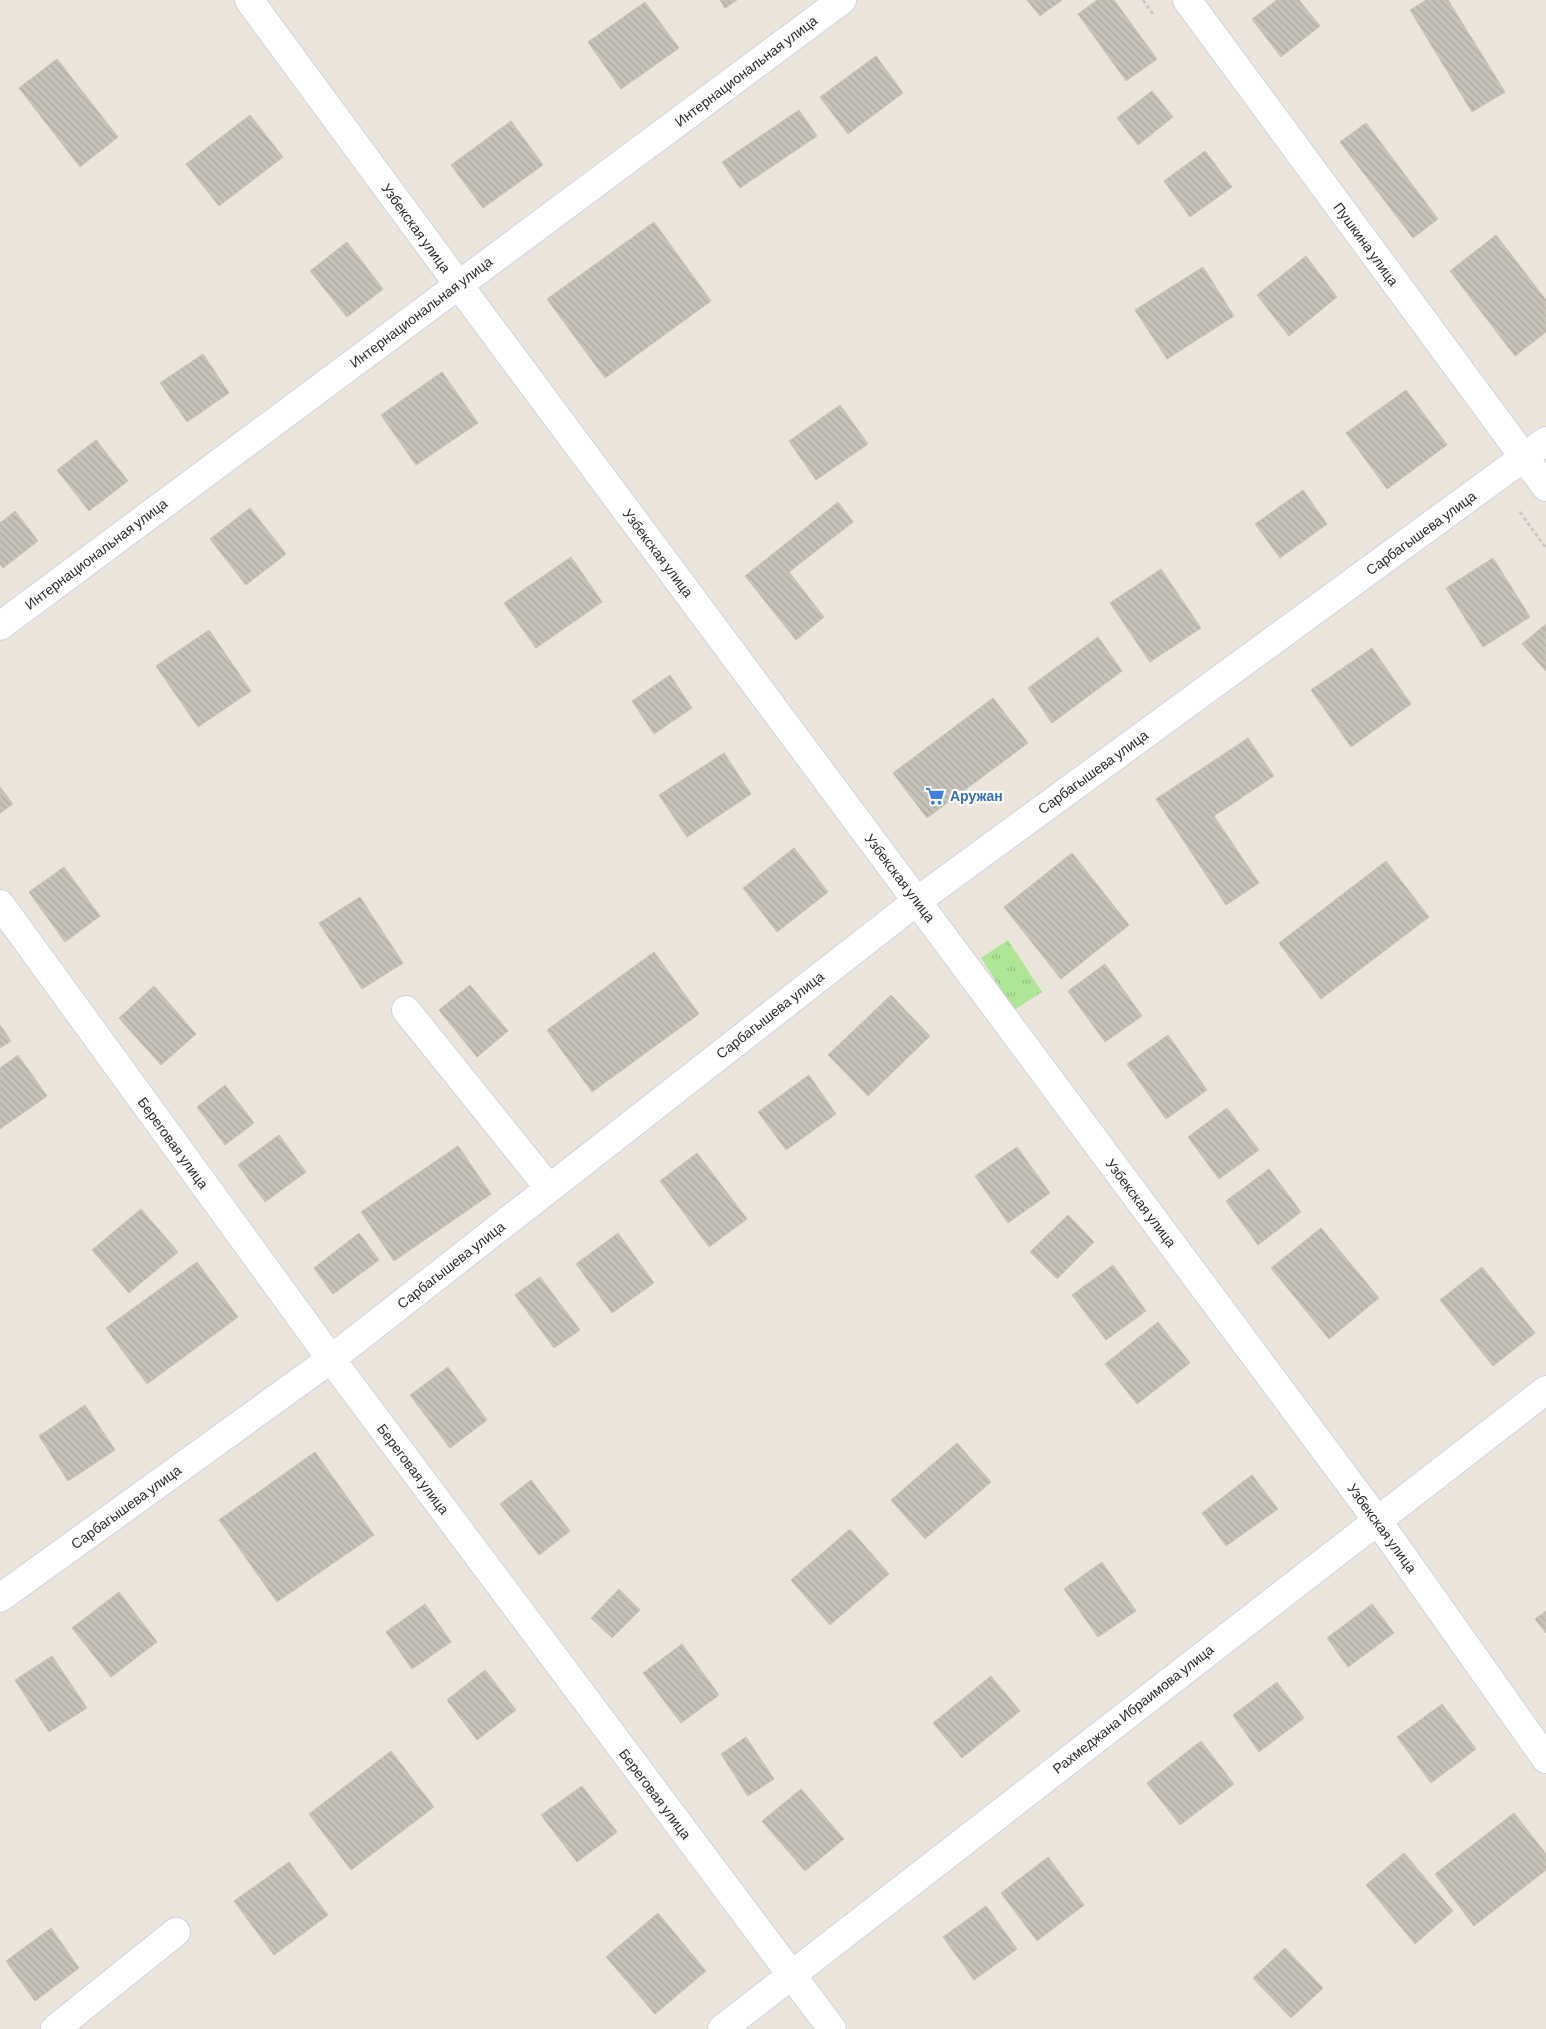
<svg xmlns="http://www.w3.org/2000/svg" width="1546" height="2029" viewBox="0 0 1546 2029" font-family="Barlow,sans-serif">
<defs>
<pattern id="park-tufts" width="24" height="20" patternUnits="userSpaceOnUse" patternTransform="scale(1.25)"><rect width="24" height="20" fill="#afe596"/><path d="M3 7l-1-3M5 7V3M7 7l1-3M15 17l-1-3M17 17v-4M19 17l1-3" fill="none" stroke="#97c581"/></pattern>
<pattern id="building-back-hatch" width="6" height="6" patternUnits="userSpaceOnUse" patternTransform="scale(1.25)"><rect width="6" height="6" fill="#c7c3ba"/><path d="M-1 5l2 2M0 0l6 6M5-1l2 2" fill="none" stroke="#aba8a0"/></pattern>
</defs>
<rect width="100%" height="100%" fill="#ece5db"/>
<!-- park -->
<polygon fill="url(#park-tufts)" points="1008,940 1042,992 1014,1010 981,958"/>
<!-- building -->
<g fill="url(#building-back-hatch)" stroke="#c8c1b5">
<polygon points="720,0 737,0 725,8"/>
<polygon points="1027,0 1062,0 1040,16"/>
<polygon points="1097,0 1114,0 1157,59 1126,81 1078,14"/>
<polygon points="1277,0 1299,0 1320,26 1281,57 1252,19"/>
<polygon points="1426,0 1448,0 1505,92 1472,112 1410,10"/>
<polygon points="645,2 679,48 621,89 588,42"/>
<polygon points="876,56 903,93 848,134 820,97"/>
<polygon points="57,59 118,137 80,167 19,88"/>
<polygon points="1152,91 1173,117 1138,145 1117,118"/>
<polygon points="799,110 817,136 740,188 722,162"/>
<polygon points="250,115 283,157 219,206 186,164"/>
<polygon points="511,121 543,165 483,208 451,165"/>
<polygon points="1366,123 1438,219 1413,238 1340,142"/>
<polygon points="1205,151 1232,187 1190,217 1164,181"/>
<polygon points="654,222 711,301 605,378 547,299"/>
<polygon points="1496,235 1546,300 1546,332 1515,356 1450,271"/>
<polygon points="347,242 383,289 347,317 310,271"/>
<polygon points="1306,256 1337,297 1289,336 1257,295"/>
<polygon points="1203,267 1234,316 1167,359 1135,310"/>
<polygon points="203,354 229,393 187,422 160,383"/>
<polygon points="442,372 478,423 416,465 381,415"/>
<polygon points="1406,390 1447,445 1387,489 1346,433"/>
<polygon points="840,405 868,444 816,480 789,441"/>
<polygon points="96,440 128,481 89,511 57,470"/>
<polygon points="1303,490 1327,524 1280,558 1255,524"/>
<polygon points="838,502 853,522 789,572 824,617 796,640 745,576"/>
<polygon points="250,508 286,554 246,585 210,539"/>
<polygon points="15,511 38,541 3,568 0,564 0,523"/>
<polygon points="571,557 602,602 536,648 504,603"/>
<polygon points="1493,558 1530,617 1483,647 1446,588"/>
<polygon points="1161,569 1201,628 1150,662 1110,603"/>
<polygon points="1546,624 1546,671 1522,644"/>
<polygon points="209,630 251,691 198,727 156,666"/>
<polygon points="1098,637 1122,671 1052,723 1028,688"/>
<polygon points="1372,648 1411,704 1351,747 1311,690"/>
<polygon points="670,675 692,708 654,734 632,701"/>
<polygon points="993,698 1028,743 927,818 893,773"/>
<polygon points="1248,738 1274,776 1214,816 1259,883 1226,905 1156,799"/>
<polygon points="724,753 751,794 687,837 659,795"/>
<polygon points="0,787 13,804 0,813"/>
<polygon points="794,848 828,892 777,932 743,888"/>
<polygon points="1072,853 1129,925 1061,979 1004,907"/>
<polygon points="1386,861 1429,917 1321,999 1279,943"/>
<polygon points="64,867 100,916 65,942 29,892"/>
<polygon points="360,897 403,963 362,989 319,923"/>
<polygon points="654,952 699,1014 592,1092 547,1030"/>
<polygon points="1105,964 1142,1016 1105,1042 1068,991"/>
<polygon points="470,985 508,1031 477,1057 439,1010"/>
<polygon points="154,986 196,1034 161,1065 119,1018"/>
<polygon points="891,995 930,1036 868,1096 828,1055"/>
<polygon points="0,1025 11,1041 0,1048"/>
<polygon points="1168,1035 1207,1090 1166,1119 1127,1064"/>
<polygon points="18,1055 47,1096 0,1129 0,1068"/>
<polygon points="809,1075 836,1114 786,1150 758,1112"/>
<polygon points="225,1085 254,1123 225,1145 197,1107"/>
<polygon points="1227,1108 1259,1150 1219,1179 1188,1137"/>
<polygon points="279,1135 306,1172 265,1202 238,1165"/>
<polygon points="458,1146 491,1194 394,1261 361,1212"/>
<polygon points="1017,1147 1050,1193 1008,1223 975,1176"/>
<polygon points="697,1153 747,1219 709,1247 660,1181"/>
<polygon points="1269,1169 1301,1212 1258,1245 1226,1201"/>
<polygon points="141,1209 178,1252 129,1293 92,1250"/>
<polygon points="1068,1215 1094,1242 1057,1279 1030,1252"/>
<polygon points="1321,1228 1379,1298 1329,1339 1271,1268"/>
<polygon points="359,1233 379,1260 333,1294 314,1268"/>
<polygon points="618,1233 654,1283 612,1313 576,1264"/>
<polygon points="197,1262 238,1317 147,1384 106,1328"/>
<polygon points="1113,1265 1146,1311 1106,1340 1072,1295"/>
<polygon points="1482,1267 1535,1333 1493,1366 1440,1300"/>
<polygon points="540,1277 580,1330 554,1348 515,1295"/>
<polygon points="1158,1322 1190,1363 1137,1404 1105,1364"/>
<polygon points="448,1367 487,1420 450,1448 410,1395"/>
<polygon points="85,1405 115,1450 68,1481 39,1436"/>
<polygon points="957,1443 991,1482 925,1539 891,1500"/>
<polygon points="315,1452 374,1535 277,1602 219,1520"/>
<polygon points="1252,1475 1278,1509 1226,1546 1202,1513"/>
<polygon points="531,1480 570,1531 539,1555 500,1504"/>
<polygon points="850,1529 889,1574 830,1625 791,1580"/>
<polygon points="1102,1562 1136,1611 1098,1637 1064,1589"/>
<polygon points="619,1589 640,1610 612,1638 591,1618"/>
<polygon points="119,1592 157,1642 111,1677 72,1628"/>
<polygon points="425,1604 451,1642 412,1669 386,1632"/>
<polygon points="1372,1604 1394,1633 1348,1667 1327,1638"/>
<polygon points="1546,1611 1546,1633 1535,1619"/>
<polygon points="682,1644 719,1695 681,1723 643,1673"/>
<polygon points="52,1656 87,1708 49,1732 15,1680"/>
<polygon points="485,1670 516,1710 477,1740 447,1700"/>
<polygon points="991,1676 1020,1711 962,1758 933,1723"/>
<polygon points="1277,1682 1304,1718 1259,1752 1233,1715"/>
<polygon points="1442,1704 1476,1749 1431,1783 1397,1737"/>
<polygon points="746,1737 774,1779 748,1796 721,1754"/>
<polygon points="1201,1741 1234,1784 1180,1825 1147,1783"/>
<polygon points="391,1751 434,1807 351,1870 309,1814"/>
<polygon points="582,1786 617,1832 577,1862 541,1815"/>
<polygon points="801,1789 844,1839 805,1871 762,1821"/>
<polygon points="1514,1813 1546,1854 1546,1870 1474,1926 1435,1874"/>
<polygon points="1404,1853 1453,1911 1415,1944 1366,1885"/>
<polygon points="1048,1857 1084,1905 1037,1941 1001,1893"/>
<polygon points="289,1862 328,1915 274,1955 234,1901"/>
<polygon points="986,1906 1017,1949 974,1980 943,1937"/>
<polygon points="658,1913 706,1971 655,2014 606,1957"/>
<polygon points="51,1928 79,1968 35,2001 6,1961"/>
<polygon points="1285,1948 1323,1988 1291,2018 1253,1978"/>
</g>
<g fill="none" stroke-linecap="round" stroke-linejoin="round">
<!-- street casing -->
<g stroke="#d0d3e3" stroke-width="30">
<g id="street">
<polyline points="0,626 842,0"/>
<polyline points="0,904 331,1359 832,2029"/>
<polyline points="406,1010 549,1188"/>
<polyline points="55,2029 176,1932"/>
</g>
</g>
<!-- secondary casing -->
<g stroke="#d0d3e3" stroke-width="30">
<g id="secondary">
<polyline points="249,0 458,284 1377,1520 1546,1759"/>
<polyline points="1187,0 1546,487"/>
<polyline points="0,1598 331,1359 917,901 1546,441"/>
<polyline points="722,2029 1546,1390"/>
</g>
</g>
<!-- path -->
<g stroke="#c8c8c8" stroke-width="3" stroke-dasharray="4 2.5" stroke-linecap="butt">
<polyline points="1143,0 1153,14"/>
<polyline points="1520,512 1546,548"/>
</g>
<!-- street -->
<use href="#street" stroke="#fff" stroke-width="28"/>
<!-- secondary -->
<use href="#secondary" stroke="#fff" stroke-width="28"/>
</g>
<!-- icons -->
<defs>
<g id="supermarket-bare" transform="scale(1.5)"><path d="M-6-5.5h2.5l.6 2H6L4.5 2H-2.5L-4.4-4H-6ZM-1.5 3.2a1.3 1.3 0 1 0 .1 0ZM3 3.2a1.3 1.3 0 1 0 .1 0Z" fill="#3f7fe0" stroke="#fff" stroke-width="2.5" paint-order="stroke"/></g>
</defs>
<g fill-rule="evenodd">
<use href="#supermarket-bare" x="935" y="796"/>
</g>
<g text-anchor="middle" stroke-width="4.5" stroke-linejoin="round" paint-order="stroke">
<!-- street labels -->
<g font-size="14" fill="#2a2a2a" stroke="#fff">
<text transform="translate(746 71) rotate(-37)" y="5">Интернациональная улица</text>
<text transform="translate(416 228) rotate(54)" y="5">Узбекская улица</text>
<text transform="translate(1366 244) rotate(54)" y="5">Пушкина улица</text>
<text transform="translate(421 312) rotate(-37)" y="5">Интернациональная улица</text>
<text transform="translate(1421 533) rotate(-36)" y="5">Сарбагышева улица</text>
<text transform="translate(658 553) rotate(53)" y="5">Узбекская улица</text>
<text transform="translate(96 554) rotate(-37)" y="5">Интернациональная улица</text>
<text transform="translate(1093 772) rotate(-36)" y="5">Сарбагышева улица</text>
<text transform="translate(900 878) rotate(53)" y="5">Узбекская улица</text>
<text transform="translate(770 1015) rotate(-38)" y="5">Сарбагышева улица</text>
<text transform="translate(173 1143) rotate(54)" y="5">Береговая улица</text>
<text transform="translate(1141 1203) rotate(53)" y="5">Узбекская улица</text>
<text transform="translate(451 1265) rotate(-38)" y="5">Сарбагышева улица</text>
<text transform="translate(413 1469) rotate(53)" y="5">Береговая улица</text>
<text transform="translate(126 1507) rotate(-36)" y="5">Сарбагышева улица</text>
<text transform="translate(1382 1528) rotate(54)" y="5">Узбекская улица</text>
<text transform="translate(1133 1709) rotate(-38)" y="5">Рахмеджана Ибраимова улица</text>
<text transform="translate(655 1794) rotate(53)" y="5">Береговая улица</text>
</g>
<!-- shop labels -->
<g font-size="14" font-weight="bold" fill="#366cbe" stroke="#fff" text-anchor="start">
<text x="950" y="801">Аружан</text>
</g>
</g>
</svg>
